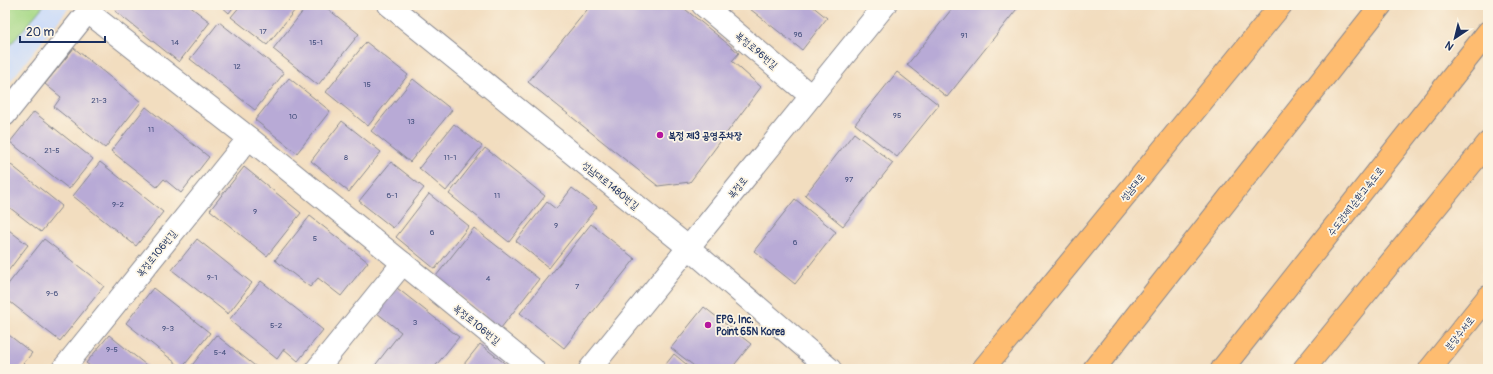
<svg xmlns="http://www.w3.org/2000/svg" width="1493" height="374" viewBox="0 0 1493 374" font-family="Pangolin,'Poor Story',sans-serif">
<rect width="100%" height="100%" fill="#fcf5e5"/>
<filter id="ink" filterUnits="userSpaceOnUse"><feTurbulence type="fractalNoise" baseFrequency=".025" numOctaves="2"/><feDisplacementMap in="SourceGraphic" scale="8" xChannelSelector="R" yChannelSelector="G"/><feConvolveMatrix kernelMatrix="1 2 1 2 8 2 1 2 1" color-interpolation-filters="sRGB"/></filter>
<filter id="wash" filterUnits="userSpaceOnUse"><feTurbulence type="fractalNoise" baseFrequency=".012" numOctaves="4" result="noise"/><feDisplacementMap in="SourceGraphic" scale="16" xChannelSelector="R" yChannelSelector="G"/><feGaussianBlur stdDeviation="0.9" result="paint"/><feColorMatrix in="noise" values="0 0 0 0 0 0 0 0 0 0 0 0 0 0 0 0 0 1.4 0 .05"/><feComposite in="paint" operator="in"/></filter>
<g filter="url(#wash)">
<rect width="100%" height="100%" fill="#f2ddbf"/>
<!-- built -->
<polygon fill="#cbdbf9" points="5,5 71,5 5,88"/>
<!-- green -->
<polygon fill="#a7d988" stroke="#618473" points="5,5 44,5 5,51"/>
<g id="blocks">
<!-- building -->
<g fill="#b8aad6">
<polygon points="119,5 188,5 210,22 179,62 115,11"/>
<polygon points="220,5 235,5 229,13"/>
<polygon points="241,5 299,5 267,45 231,17"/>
<polygon points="308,5 323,5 359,34 318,85 273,49"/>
<polygon points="591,5 680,5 739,53 732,61 761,87 690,182 658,186 528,82"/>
<polygon points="745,5 811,5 827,18 802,50"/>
<polygon points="955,5 1020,5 947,97 907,65"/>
<polygon points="219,22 284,73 255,110 190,59"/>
<polygon points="366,42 408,75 368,126 326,92"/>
<polygon points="74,48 141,102 105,148 54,107 61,97 45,84"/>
<polygon points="897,72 939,105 897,157 855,124"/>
<polygon points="289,78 330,111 297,153 255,120"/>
<polygon points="413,79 452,110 410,162 371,131"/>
<polygon points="146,107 209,157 181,193 164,179 157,187 111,151"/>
<polygon points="34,112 93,159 69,189 10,142"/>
<polygon points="342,121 381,152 349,192 311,161"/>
<polygon points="454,124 482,146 446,191 419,168"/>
<polygon points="854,133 893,163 843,226 805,195"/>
<polygon points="485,148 545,196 509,242 449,194"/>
<polygon points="5,160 62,206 41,232 5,204"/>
<polygon points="100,162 163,212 136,246 73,196"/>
<polygon points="391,162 424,188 393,228 359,201"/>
<polygon points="244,167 301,213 267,256 210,210"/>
<polygon points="572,188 597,207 549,268 516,241 547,202 556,209"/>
<polygon points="429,194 469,226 435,269 396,237"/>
<polygon points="795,199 836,232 795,284 754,251"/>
<polygon points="310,216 368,262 341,296 318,278 310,287 275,260"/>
<polygon points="591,224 635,259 564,348 520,313"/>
<polygon points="5,227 28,245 5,275"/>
<polygon points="474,228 539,279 501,328 436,276"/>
<polygon points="44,239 104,286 60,341 5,298 5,288"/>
<polygon points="197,239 252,283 228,314 172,270"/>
<polygon points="261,281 323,330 298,361 284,349 277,359 229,320"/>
<polygon points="153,288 210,333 182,368 126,323"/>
<polygon points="397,288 459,337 433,369 375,369 373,368 401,332 377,313"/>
<polygon points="704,307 751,344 731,369 698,369 671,348"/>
<polygon points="5,332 32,353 19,369 5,369"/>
<polygon points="109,335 151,369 94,369 86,363"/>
<polygon points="216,335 259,369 189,369"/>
<polygon points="480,344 512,369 460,369"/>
<polygon points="674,354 692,369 662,369"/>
</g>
</g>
</g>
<g filter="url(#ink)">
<use href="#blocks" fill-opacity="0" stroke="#86868e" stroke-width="1"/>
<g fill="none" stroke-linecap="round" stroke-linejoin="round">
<!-- minor casing -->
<g stroke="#86868e" stroke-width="24">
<g id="minor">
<polyline points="389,5 689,248 830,369"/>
<polyline points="703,5 811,96"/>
<polyline points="88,12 249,138 533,369"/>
<polyline points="5,115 93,5"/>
<polyline points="63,369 249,138"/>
<polyline points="317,369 403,263"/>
</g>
</g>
<!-- tertiary casing -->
<g stroke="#86868e" stroke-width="24">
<polyline id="tertiary" points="590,369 885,5"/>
</g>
<!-- primary casing -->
<g stroke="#86868e" stroke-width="24">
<g id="primary">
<polyline points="983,369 1281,5"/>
<polyline points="1094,369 1381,5"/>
</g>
</g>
<!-- trunk casing -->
<g stroke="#86868e" stroke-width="24">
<polyline id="trunk" points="1430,369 1488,297"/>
</g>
<!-- motorway casing -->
<g stroke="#86868e" stroke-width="24">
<g id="motorway">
<polyline points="1222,369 1488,32"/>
<polyline points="1304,369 1488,143"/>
</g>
</g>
<!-- minor -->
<use href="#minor" stroke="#fff" stroke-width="22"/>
<!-- tertiary -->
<use href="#tertiary" stroke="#fff" stroke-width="22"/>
<!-- primary -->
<use href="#primary" stroke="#febc70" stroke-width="22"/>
<!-- trunk -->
<use href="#trunk" stroke="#febc70" stroke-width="22"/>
<!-- motorway -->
<use href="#motorway" stroke="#febc70" stroke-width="22"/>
</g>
</g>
<!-- markers -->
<g fill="#b5179e" stroke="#fcf5e5" stroke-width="1.5">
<circle cx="660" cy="135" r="4"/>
<circle cx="708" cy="325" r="4"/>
</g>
<g text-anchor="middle" stroke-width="3.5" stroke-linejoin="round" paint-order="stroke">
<!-- number labels -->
<g font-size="8" fill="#424e7c">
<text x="263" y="34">17</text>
<text x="798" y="37">96</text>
<text x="964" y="38">91</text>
<text x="175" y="45">14</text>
<text x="316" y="45">15-1</text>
<text x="237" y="69">12</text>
<text x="367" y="87">15</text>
<text x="99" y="103">21-3</text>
<text x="897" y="118">95</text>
<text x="293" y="119">10</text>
<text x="411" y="124">13</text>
<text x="151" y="132">11</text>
<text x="52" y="153">21-5</text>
<text x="346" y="160">8</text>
<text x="450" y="160">11-1</text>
<text x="849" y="182">97</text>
<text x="392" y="198">6-1</text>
<text x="497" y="198">11</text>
<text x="118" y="207">9-2</text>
<text x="255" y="214">9</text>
<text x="556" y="228">9</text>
<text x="432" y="235">6</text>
<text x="315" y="241">5</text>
<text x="795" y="245">6</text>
<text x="212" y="280">9-1</text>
<text x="488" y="281">4</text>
<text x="577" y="289">7</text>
<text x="52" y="296">9-6</text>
<text x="415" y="325">3</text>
<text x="276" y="328">5-2</text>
<text x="168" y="331">9-3</text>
<text x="112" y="352">9-5</text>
<text x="220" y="355">5-4</text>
</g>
<!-- street labels -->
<g font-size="10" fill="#1b2f5e" stroke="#fcf5e5">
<text transform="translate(757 50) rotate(40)" y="4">복정로96번길</text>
<text transform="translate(611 185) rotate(39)" y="4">성남대로1480번길</text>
<text transform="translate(737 187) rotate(-51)" y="4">복정로</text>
<text transform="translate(1132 187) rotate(-51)" y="4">성남대로</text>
<text transform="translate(1355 201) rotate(-52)" y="4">수도권제1순환고속도로</text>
<text transform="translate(156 253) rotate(-51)" y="4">복정로106번길</text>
<text transform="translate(477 324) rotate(39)" y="4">복정로106번길</text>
<text transform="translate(1459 333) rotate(-51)" y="4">분당수서로</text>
</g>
<!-- poi labels -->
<g font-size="10" font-weight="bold" fill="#1b2f5e" stroke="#fcf5e5" text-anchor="start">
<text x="668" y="139">복정 제3 공영주차장</text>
<text x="716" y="323">EPG, Inc.<tspan x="716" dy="12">Point 65N Korea</tspan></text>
</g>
</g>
<!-- margin -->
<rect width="1493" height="374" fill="none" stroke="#fcf5e5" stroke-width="20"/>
<!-- north arrow -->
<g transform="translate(1455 38) rotate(215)" stroke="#fcf5e5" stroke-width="3" paint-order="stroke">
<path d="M0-3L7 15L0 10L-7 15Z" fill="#1b2f5e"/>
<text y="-6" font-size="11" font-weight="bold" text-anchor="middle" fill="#1b2f5e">N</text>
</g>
<!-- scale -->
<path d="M20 36v6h85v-6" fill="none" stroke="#1b2f5e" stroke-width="2"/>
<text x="26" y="36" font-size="12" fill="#1b2f5e" stroke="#fcf5e5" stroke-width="3" paint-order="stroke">20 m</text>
</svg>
